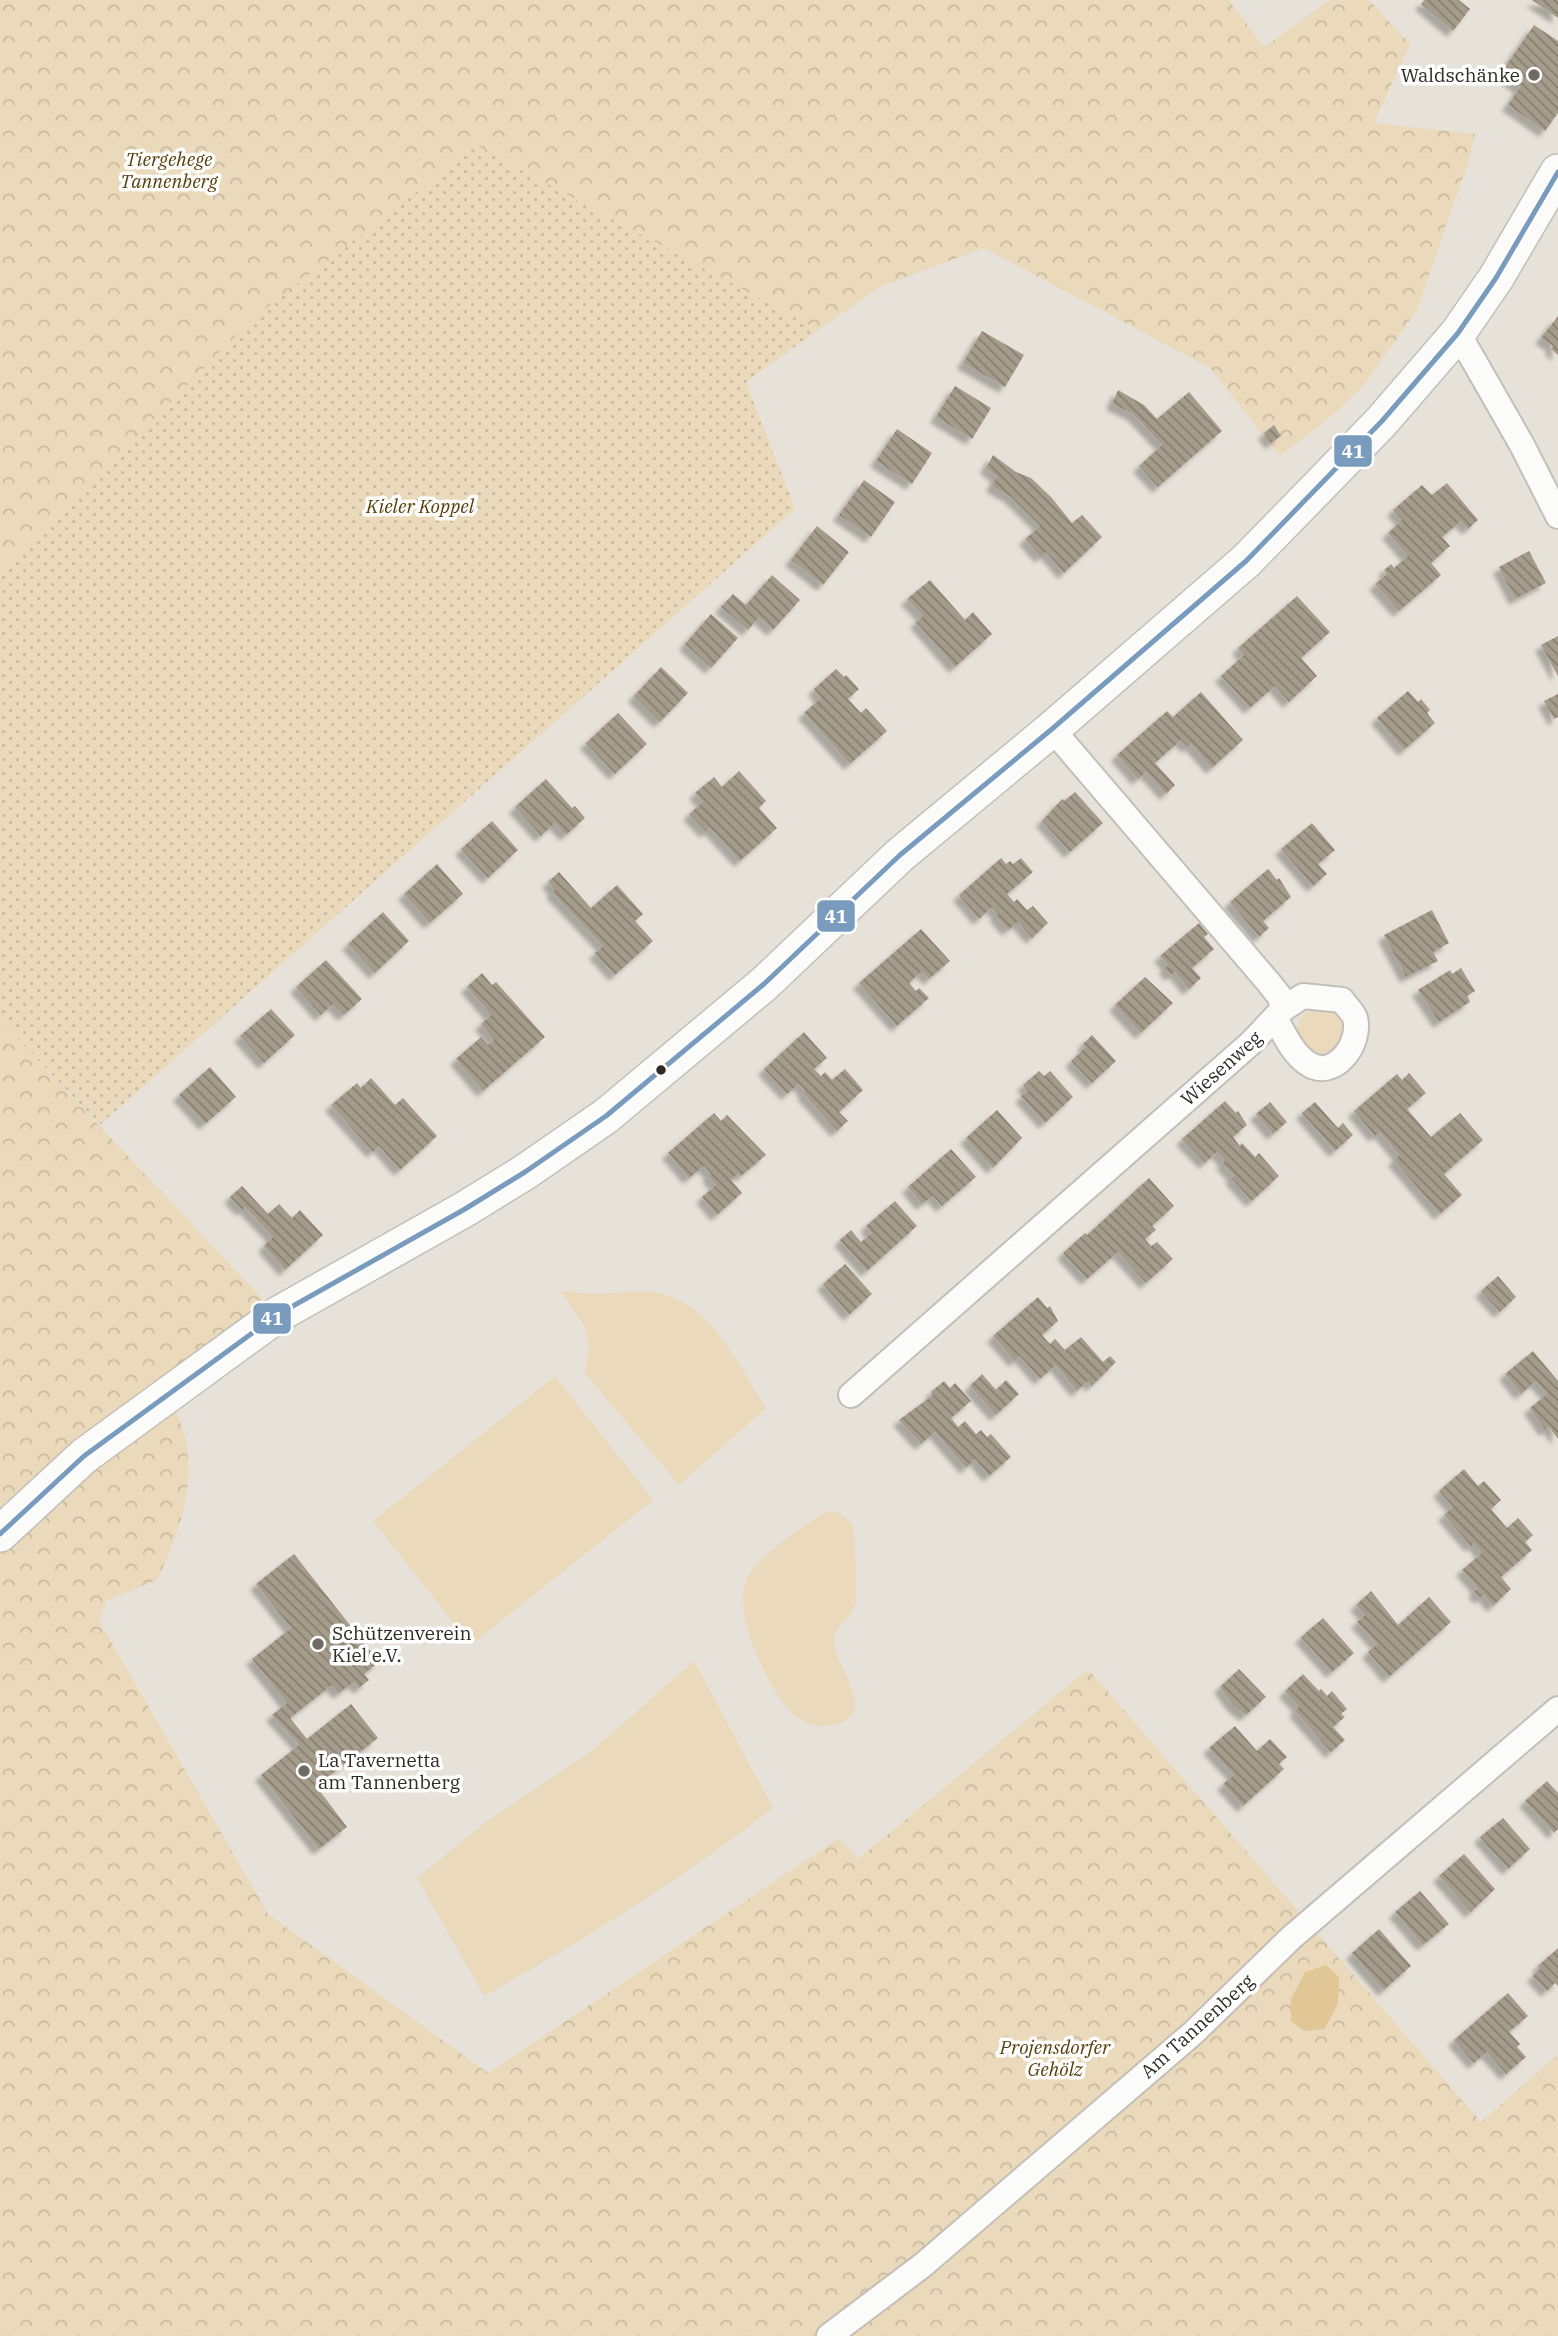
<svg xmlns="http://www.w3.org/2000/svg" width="1558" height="2336" viewBox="0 0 1558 2336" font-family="'IBM Plex Serif',serif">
<defs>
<pattern id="forest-crowns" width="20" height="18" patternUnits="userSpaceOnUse" patternTransform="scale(1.75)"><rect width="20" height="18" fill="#ead9ba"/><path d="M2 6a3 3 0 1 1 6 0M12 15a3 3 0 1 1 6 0" fill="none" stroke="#c9baa0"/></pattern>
<pattern id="garden-dots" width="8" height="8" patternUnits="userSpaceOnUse" patternTransform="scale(1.75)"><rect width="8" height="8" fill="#ead9ba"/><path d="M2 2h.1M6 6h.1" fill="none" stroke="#c9baa0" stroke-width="1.8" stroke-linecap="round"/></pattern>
<pattern id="building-back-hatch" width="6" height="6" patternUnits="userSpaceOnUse" patternTransform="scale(1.75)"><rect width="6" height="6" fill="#a59c8b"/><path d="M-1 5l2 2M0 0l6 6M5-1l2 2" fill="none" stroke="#877f71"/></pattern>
<filter id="shadow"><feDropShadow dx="-6" dy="6" stdDeviation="2" flood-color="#0004"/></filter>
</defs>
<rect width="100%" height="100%" fill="#e6e2d9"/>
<!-- green -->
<g fill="#ead9ba">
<circle cx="1320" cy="1031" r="23"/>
<path d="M 560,1291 C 570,1292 581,1293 592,1294 C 616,1294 639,1289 663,1294 C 711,1305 742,1370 766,1408 L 679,1485 L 584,1372 C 597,1332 581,1322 560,1291 Z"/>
<polygon points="555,1376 653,1500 471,1645 373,1521"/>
<path d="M 827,1511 C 837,1511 848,1517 853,1527 C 855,1532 857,1593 856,1601 C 854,1617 834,1624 834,1641 C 833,1662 866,1697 851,1716 C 847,1721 839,1724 832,1725 C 810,1732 789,1713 777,1694 C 759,1666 728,1601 752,1570 C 766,1551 806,1524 827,1511 Z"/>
<path d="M 694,1661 L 773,1808 C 683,1878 584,1940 484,1996 L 417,1878 L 486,1822 L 593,1750 Z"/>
</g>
<!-- forest -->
<g fill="url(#forest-crowns)">
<polygon points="0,0 1229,0 1264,47 1330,0 1369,0 1410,44 1374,123 1475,134 1469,160 1417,310 1364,385 1334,414 1280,456 1210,368 984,248 882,286 818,330 477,146 59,516 0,571"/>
<path d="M 0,1020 L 266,1303 L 157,1380 C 164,1393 174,1405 179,1418 C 201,1474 181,1528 157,1580 L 106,1601 L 99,1621 L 268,1914 L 488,2073 L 839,1838 L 858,1859 L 1088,1669 L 1481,2122 L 1558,2054 L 1558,2336 L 0,2336 Z"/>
</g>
<!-- garden -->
<polygon fill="url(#garden-dots)" points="477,146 818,330 746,382 795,509 100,1125 0,1020 0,571 59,516 253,318"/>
<!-- water -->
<polygon fill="#e1c696" points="1326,1965 1339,1977 1338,2003 1325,2029 1305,2031 1291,2021 1291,1999 1305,1972"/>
<!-- building -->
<g fill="url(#building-back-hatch)" filter="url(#shadow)">
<polygon points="1424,0 1459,0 1470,9 1453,31 1421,4"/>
<polygon points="1532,0 1558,0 1558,18"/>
<polygon points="1534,25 1558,41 1558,113 1545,131 1508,105 1520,87 1508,79 1513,72 1505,67"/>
<polygon points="1558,316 1558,355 1551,349 1553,346 1541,338"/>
<polygon points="982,331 1024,355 1005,387 963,363"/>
<polygon points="955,386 991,408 972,439 936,417"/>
<polygon points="1118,390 1144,405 1157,419 1189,392 1222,431 1158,487 1139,466 1162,445 1133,414 1112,404"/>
<polygon points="1274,425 1281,436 1271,443 1264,433"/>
<polygon points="897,429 932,453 912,484 876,461"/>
<polygon points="993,455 1016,472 1031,478 1051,497 1072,523 1082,515 1102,537 1064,573 1046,552 1041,557 1025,539 1040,526 1011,497 992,486 997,476 986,468"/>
<polygon points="864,480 895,502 871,537 839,515"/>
<polygon points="1447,483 1478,520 1468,529 1461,521 1442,537 1450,546 1431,563 1441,575 1399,611 1375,584 1387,574 1384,570 1391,564 1394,568 1408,556 1388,533 1402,520 1393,510 1422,485 1432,495"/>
<polygon points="817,526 849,552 823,585 791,560"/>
<polygon points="1529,551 1546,583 1515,599 1499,567"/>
<polygon points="772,575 800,600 773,630 759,617 748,630 721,607 733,594 746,605"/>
<polygon points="930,580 965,620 973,612 992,634 955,667 916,622 923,616 907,599"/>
<polygon points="1297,596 1330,632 1301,658 1317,676 1289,702 1275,686 1250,708 1221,676 1244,655 1238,648"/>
<polygon points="711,614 738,638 711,668 685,644"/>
<polygon points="1558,636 1558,676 1541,645"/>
<polygon points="661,667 688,693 660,722 634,696"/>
<polygon points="836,669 844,677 846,675 859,689 848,699 861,713 866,708 887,731 850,764 804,713 821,698 814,689"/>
<polygon points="1408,691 1418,702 1421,699 1430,710 1427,713 1435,723 1404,750 1377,718"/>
<polygon points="1201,692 1243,740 1212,768 1191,744 1188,747 1181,740 1155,763 1175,785 1166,794 1146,772 1138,779 1117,755 1167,711 1173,717"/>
<polygon points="1558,694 1558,717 1554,719 1544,701"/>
<polygon points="618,713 647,744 615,774 586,743"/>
<polygon points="739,771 766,801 759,808 777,828 740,861 710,828 706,832 689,814 703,802 695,793 714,777 722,787"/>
<polygon points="546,779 572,808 575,806 585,818 566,835 555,823 541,836 515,807"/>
<polygon points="1075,792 1103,823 1070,852 1042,821 1062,799 1064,801"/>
<polygon points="492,821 518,850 488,878 461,849"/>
<polygon points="1312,823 1335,850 1318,864 1327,874 1313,886 1281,849"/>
<polygon points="1001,858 1006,864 1010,861 1013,864 1021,858 1033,872 1007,894 1014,902 1017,899 1027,910 1033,906 1048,923 1032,938 1018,922 1008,930 996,916 998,914 992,907 979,919 959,895"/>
<polygon points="437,864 463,894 430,923 404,894"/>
<polygon points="1268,869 1277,880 1279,878 1291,897 1263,921 1269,928 1259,937 1230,902"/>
<polygon points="559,872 591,908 617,885 643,914 635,921 653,941 615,975 595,953 603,946 552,892 555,890 548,882"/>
<polygon points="1432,910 1449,943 1433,952 1438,961 1406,977 1384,935"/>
<polygon points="383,912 409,941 375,973 348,944"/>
<polygon points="1199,923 1208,934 1204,937 1214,949 1192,968 1201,978 1189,989 1175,972 1171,975 1165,968 1168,965 1160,956"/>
<polygon points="921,929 950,961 929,979 922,971 909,983 916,991 919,988 929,998 897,1026 859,983"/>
<polygon points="326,960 362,999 344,1015 333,1004 321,1015 296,987"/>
<polygon points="1461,968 1475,991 1467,996 1470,1002 1439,1022 1418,990 1450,970 1452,974"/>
<polygon points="482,973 492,985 496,982 545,1037 483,1091 456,1059 481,1037 488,1045 494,1040 481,1024 491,1015 467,987"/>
<polygon points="1145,977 1173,1003 1141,1033 1115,1005"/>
<polygon points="271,1009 295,1035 264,1063 240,1036"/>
<polygon points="804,1032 827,1058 814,1069 821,1076 825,1072 832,1080 845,1069 863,1090 839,1112 848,1121 837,1131 803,1093 805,1091 799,1084 787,1094 764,1069"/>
<polygon points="1092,1035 1116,1061 1092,1083 1071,1061 1086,1047 1083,1044"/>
<polygon points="210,1067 236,1097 205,1124 179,1095"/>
<polygon points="1039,1071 1044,1076 1050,1071 1073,1097 1045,1123 1021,1096 1028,1091 1023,1085"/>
<polygon points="1409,1073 1426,1093 1407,1109 1431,1137 1460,1113 1483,1140 1444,1174 1462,1195 1440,1214 1394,1160 1399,1155 1380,1132 1375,1136 1354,1111 1397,1074 1402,1080"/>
<polygon points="371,1078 395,1105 403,1098 437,1136 400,1170 379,1146 373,1152 331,1105 357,1083 361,1088"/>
<polygon points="1225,1101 1236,1113 1238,1111 1247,1125 1233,1137 1240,1146 1242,1143 1255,1157 1259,1153 1279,1176 1252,1201 1231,1178 1234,1176 1222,1163 1225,1161 1217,1152 1205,1163 1182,1139"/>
<polygon points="1270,1102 1287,1122 1273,1134 1256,1114"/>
<polygon points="1315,1102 1338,1128 1343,1123 1353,1135 1335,1151 1302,1113"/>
<polygon points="997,1110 1022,1138 993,1168 966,1138"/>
<polygon points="714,1113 721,1121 727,1115 766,1155 741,1176 738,1173 731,1180 742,1193 717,1215 702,1197 716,1185 708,1176 711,1174 704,1166 689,1178 668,1153"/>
<polygon points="951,1149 976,1177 942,1206 933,1196 922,1204 908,1187"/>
<polygon points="1149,1178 1174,1206 1152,1226 1156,1230 1145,1239 1151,1246 1157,1242 1173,1259 1146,1283 1118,1252 1087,1279 1063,1253 1085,1233 1087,1235"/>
<polygon points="242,1186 268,1214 279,1204 292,1218 300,1210 323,1235 285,1270 264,1246 273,1237 245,1207 242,1210 230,1197"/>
<polygon points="895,1201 917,1226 867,1271 840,1240 851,1230 861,1242 872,1233 866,1226"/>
<polygon points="845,1264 872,1294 849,1315 823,1284"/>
<polygon points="1498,1276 1516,1297 1500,1312 1481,1291"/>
<polygon points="1038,1297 1047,1308 1050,1306 1058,1321 1042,1335 1050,1344 1055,1339 1065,1350 1081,1337 1103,1362 1110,1356 1116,1362 1092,1386 1088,1381 1077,1391 1056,1365 1040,1379 1020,1356 1015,1361 993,1336"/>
<polygon points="1533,1351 1558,1381 1558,1439 1549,1427 1545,1430 1530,1408 1547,1394 1536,1381 1521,1394 1505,1374"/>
<polygon points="982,1374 996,1390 1006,1380 1019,1394 996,1415 970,1386"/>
<polygon points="944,1381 950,1388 955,1383 971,1401 951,1418 958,1427 965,1421 976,1434 981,1430 987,1437 991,1434 1011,1457 989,1476 975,1459 966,1468 935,1432 921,1444 899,1420 933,1395 931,1392"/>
<polygon points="1464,1469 1478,1486 1484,1481 1501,1500 1491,1509 1507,1528 1518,1518 1533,1535 1525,1542 1532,1550 1501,1577 1511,1589 1493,1606 1484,1595 1480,1598 1474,1591 1478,1588 1462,1570 1482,1553 1474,1543 1471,1546 1444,1515 1453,1507 1439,1491"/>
<polygon points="294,1554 379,1662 364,1674 369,1680 359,1688 354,1682 339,1693 332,1685 290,1718 307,1739 351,1704 378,1738 316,1786 347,1827 319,1849 261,1775 299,1745 272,1715 287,1703 252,1659 291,1628 256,1584"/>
<polygon points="1371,1591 1398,1625 1429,1597 1451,1622 1389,1677 1368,1652 1377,1644 1357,1622 1365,1615 1356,1605"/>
<polygon points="1323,1618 1354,1653 1332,1672 1301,1637"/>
<polygon points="1239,1669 1266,1697 1246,1715 1234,1706 1220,1687"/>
<polygon points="1303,1674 1319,1691 1321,1689 1327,1696 1332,1691 1347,1709 1341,1714 1345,1717 1333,1727 1345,1740 1331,1752 1295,1711 1299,1707 1285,1691"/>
<polygon points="1235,1726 1257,1751 1270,1739 1287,1757 1279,1764 1284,1769 1243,1806 1223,1784 1234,1775 1209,1748"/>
<polygon points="1547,1781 1558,1793 1558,1829 1554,1833 1525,1801"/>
<polygon points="1503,1818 1530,1849 1508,1869 1480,1837"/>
<polygon points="1464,1854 1495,1889 1471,1912 1439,1876"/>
<polygon points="1420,1891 1449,1924 1423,1945 1395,1912"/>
<polygon points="1379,1929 1411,1966 1384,1990 1352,1953"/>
<polygon points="1558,1948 1558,1986 1555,1983 1547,1991 1533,1976 1540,1969 1538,1966"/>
<polygon points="1508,1993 1528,2016 1509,2032 1520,2044 1517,2047 1526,2057 1506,2074 1487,2052 1474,2063 1454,2040"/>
</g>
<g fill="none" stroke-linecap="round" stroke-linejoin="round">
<!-- street casing -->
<g stroke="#c3bfb8" stroke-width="28">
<g id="street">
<polyline points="1458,333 1522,445 1558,516"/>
<path d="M 1275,1018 C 1284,1033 1292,1053 1307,1063 C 1333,1082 1362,1044 1355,1018 C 1353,1012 1345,1005 1342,1000 L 1303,996 L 1283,1009"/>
<polyline points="851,1395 1252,1042 1283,1009 1280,997 1269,983 1052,729"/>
<polyline points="829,2336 923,2265 1192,2034 1292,1937 1558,1709"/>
</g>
</g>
<!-- secondary casing -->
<g stroke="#c3bfb8" stroke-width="38">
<polyline id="secondary" points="0,1534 84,1456 277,1315 465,1209 525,1172 606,1116 764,984 900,855 1052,729 1246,561 1328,477 1382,421 1458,333 1496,278 1558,172"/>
</g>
<!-- street -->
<use href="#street" stroke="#fbfbf9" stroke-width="24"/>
<!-- secondary -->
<use href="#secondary" stroke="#fbfbf9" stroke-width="35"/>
<!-- bus-1 casing -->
<g stroke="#fff" stroke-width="10">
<polyline id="bus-1" points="0,1534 84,1456 277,1315 465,1209 525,1172 606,1116 764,984 900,855 1052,729 1246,561 1382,421 1458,333 1496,278 1558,172"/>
</g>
<!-- bus-1 -->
<use href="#bus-1" stroke="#799cbe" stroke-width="5"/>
</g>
<!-- markers -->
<g fill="#6e6b64" stroke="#fff" stroke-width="2.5">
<circle cx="1534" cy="75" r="7"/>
<circle cx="318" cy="1644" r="7"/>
<circle cx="304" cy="1771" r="7"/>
</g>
<circle fill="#2e2b25" stroke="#fff" stroke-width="2.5" cx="661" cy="1070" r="6"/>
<g text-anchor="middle" stroke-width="7" stroke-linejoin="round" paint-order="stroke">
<!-- poi labels -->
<g font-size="19" fill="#2e2b25" stroke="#fff" text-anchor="start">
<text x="1520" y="82" text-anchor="end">Waldschänke</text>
<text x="332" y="1640">Schützenverein<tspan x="332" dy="22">Kiel e.V.</tspan></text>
<text x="318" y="1767">La Tavernetta<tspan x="318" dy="22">am Tannenberg</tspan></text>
</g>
<!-- park labels -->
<g font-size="19" font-style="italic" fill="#583f0a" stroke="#fff">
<text x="169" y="166">Tiergehege<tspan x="169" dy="22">Tannenberg</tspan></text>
<text x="420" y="513">Kieler Koppel</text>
<text x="1055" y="2054">Projensdorfer<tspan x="1055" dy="22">Gehölz</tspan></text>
</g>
<!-- street labels -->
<g font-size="19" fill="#2e2b25" stroke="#fff">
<text transform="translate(1221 1068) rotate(-42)" y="7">Wiesenweg</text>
<text transform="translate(1197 2026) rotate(-42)" y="7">Am Tannenberg</text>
</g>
</g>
<g stroke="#fff" stroke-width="2.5">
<rect x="1333" y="434" width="40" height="34" rx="7" fill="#799cbe"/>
<rect x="816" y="899" width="40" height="34" rx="7" fill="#799cbe"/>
<rect x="252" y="1302" width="40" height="33" rx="7" fill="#799cbe"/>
</g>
<g font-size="19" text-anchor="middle" font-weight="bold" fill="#fff">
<text x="1353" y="458">41</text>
<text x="836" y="923">41</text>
<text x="272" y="1325">41</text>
</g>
</svg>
